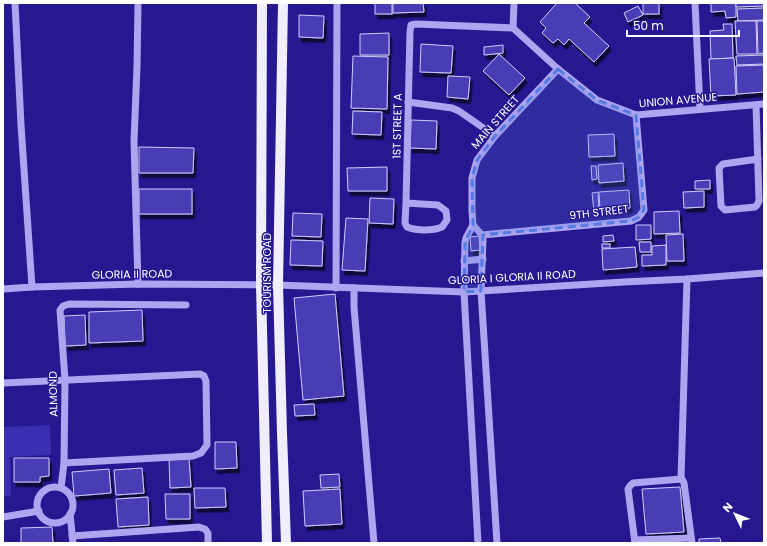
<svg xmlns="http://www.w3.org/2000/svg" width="767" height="546" viewBox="0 0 767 546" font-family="Poppins,sans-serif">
<defs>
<filter id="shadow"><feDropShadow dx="2.5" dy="4.5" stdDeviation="0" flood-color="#0009"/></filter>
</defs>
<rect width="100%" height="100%" fill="#261890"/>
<!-- green -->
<polygon fill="#3c2eb0" points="50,425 51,455 10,457 11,496 3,496 3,427"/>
<!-- building -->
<g fill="#493cb6" stroke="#d0ccfb" filter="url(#shadow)">
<rect x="375" y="3" width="17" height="11"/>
<polygon points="393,3 423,3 424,12 393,13"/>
<polygon points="557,3 575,3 590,17 584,23 609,46 594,62 569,39 564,45 558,39 553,43 542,33 546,28 540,22"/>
<rect x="643" y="3" width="16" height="11"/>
<polygon points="711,3 736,3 736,17 726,18 725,11 711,12"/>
<polygon points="736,3 764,3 764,6 736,7"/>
<polygon points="638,6 643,15 628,22 624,13"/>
<polygon points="764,8 764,20 738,21 737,9"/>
<polygon points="299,15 324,16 323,38 299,37"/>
<polygon points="735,21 756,21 757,54 737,54"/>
<polygon points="757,21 764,21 764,53 758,54"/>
<polygon points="723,24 732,24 733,58 711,59 710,31 724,30"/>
<polygon points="389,33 389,55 360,55 360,34"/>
<polygon points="421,44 453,46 451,73 420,72"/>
<polygon points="503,45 503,53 484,55 484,47"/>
<polygon points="499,54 525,78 509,95 483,71"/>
<polygon points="764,55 764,64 737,65 736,56"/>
<polygon points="353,56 388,57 387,109 351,108"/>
<polygon points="734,58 736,95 711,96 709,59"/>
<polygon points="764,65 764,92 737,94 736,66"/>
<polygon points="448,76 470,77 468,99 447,97"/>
<polygon points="353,111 382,112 381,135 352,134"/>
<polygon points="411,120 437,121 436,149 410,148"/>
<polygon points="614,134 615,156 589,157 588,135"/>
<polygon points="139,147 194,148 193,173 139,173"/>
<polygon points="623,163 624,181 599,183 598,165"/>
<polygon points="591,166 596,166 597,179 592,180"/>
<polygon points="387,167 387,191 348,191 347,168"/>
<polygon points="710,180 710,189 695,189 695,181"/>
<rect x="139" y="189" width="53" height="25"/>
<polygon points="629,190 630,208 600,211 599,192"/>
<polygon points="704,191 704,207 684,208 683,192"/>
<polygon points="598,192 599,211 594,212 592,193"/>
<polygon points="370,198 394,199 393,224 369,223"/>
<polygon points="679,211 680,233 654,234 654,212"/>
<polygon points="293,213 322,214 321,237 292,236"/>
<polygon points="346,218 368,219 365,271 342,270"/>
<polygon points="636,225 651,225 651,239 636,240"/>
<polygon points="683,234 684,261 667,261 666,235"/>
<polygon points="613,235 614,241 603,242 603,236"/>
<polygon points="479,236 480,250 471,251 470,237"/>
<polygon points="291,240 323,241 322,266 290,265"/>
<polygon points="639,242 651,242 651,252 640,252"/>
<rect x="602" y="244" width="8" height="4"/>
<polygon points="666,245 666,265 642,266 642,255 652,255 652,246"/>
<polygon points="635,247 637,267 603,270 602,249"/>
<polygon points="335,294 344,396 303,400 294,298"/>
<polygon points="142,310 143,341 89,343 89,312"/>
<polygon points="85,315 86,345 65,346 64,316"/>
<polygon points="314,404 315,415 295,416 294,405"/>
<polygon points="215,442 236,442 237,468 215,469"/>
<polygon points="14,458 49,458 49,476 40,477 40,482 14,482"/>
<polygon points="189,458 191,487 170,488 169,460"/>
<polygon points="142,468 144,493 116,495 114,470"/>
<polygon points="109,469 111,493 74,496 72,472"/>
<polygon points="339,474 340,487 321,488 320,475"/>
<polygon points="680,487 684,532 646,534 642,489"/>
<polygon points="194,488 225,488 226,507 195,508"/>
<polygon points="340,489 342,524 305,526 303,491"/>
<polygon points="165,494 190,494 190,519 166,519"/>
<polygon points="148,497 149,525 118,527 116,499"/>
<polygon points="52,527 53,543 21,543 21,528"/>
<polygon points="720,538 721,543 699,543 699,539"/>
</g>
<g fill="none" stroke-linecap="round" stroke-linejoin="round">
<!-- minor -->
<g stroke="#ada5ef" stroke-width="7">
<polyline points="15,3 21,125 32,287"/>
<polyline points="514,3 513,28 558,69 597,100 636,115 764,104"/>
<polyline points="695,3 700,109"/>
<polyline points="408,102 452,108 459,111 495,136"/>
<polyline points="756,105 759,201 757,205 755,207 725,210 721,206 719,168 723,164 758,159"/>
<path d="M 406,203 L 438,205 L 446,211 L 447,220 L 442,227 C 432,231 417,231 407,227 L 405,223 L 406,203 L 410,32 L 411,25 L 416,24 L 513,28"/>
<polyline points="473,225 482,235 483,240 481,291 497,543"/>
<polyline points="473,225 466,238 465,242 464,292 478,543"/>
<polyline points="473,225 472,211 472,178 477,160 495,136 558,69"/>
<polyline points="482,235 631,221 639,217 644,210 636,115"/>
<polyline points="464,261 483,259"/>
<polyline points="138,284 134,141 137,67 138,3"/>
<polyline points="336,288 337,3"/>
<polyline points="354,288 354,307 374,543"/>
<polyline points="3,289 32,287 138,284 278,285 464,292 624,282 687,279 764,273"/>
<polyline points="3,383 200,374 204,376 206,381 207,445 201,453 193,456 64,463"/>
<polyline points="681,479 687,279"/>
<circle cx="55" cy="505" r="18"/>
<polyline points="61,488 64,463 65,380 60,310 63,306 69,304 186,305"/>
<polyline points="70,514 73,543"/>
<polyline points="3,517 39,511"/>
<polyline points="72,536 199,527 205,529 208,533 208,543"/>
<polyline points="635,540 691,538"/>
<polyline points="635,543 628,489 630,486 633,483 682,479 684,483 692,543"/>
</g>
<!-- major -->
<g stroke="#f0edff" stroke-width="10">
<polyline points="262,3 261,285 267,543"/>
<polyline points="283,3 278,285 282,433 286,543"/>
</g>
</g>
<!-- marked area -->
<path fill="#567ae2" fill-opacity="0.2" stroke="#567ae2" stroke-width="3" stroke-dasharray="8 5" stroke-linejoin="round" d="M 558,69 L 597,100 L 636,115 L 644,210 L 639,217 L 631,221 L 483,235 L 481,291 L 464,292 L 465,242 L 473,225 L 472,178 L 477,160 L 495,136 Z"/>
<g text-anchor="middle" stroke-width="3" stroke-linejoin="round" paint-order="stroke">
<!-- street labels -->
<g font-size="11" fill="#fff" stroke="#261890">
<text transform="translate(678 100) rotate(-5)" y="4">UNION AVENUE</text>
<text transform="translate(495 122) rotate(-49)" y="4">MAIN STREET</text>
<text transform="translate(397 126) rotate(-89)" y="4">1ST STREET A</text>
<text transform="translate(599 212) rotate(-7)" y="4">9TH STREET</text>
<text transform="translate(267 273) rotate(-90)" y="4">TOURISM ROAD</text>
<text transform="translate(132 274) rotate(-1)" y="4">GLORIA II ROAD</text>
<text transform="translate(512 277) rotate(-3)" y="4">GLORIA I GLORIA II ROAD</text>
<text transform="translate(53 394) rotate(-91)" y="4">ALMOND</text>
</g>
</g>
<!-- border -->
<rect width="767" height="546" fill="none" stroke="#ffffff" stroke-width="8"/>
<!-- north arrow -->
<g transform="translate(735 514) rotate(313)" stroke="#261890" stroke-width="3" paint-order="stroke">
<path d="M0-3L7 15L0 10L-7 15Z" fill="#ffffff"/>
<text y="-6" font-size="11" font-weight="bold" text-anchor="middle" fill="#ffffff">N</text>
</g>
<!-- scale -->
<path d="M627 30v6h112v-6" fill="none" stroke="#ffffff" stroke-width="2"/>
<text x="633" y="30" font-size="12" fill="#ffffff" stroke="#261890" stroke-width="3" paint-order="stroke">50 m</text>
</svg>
